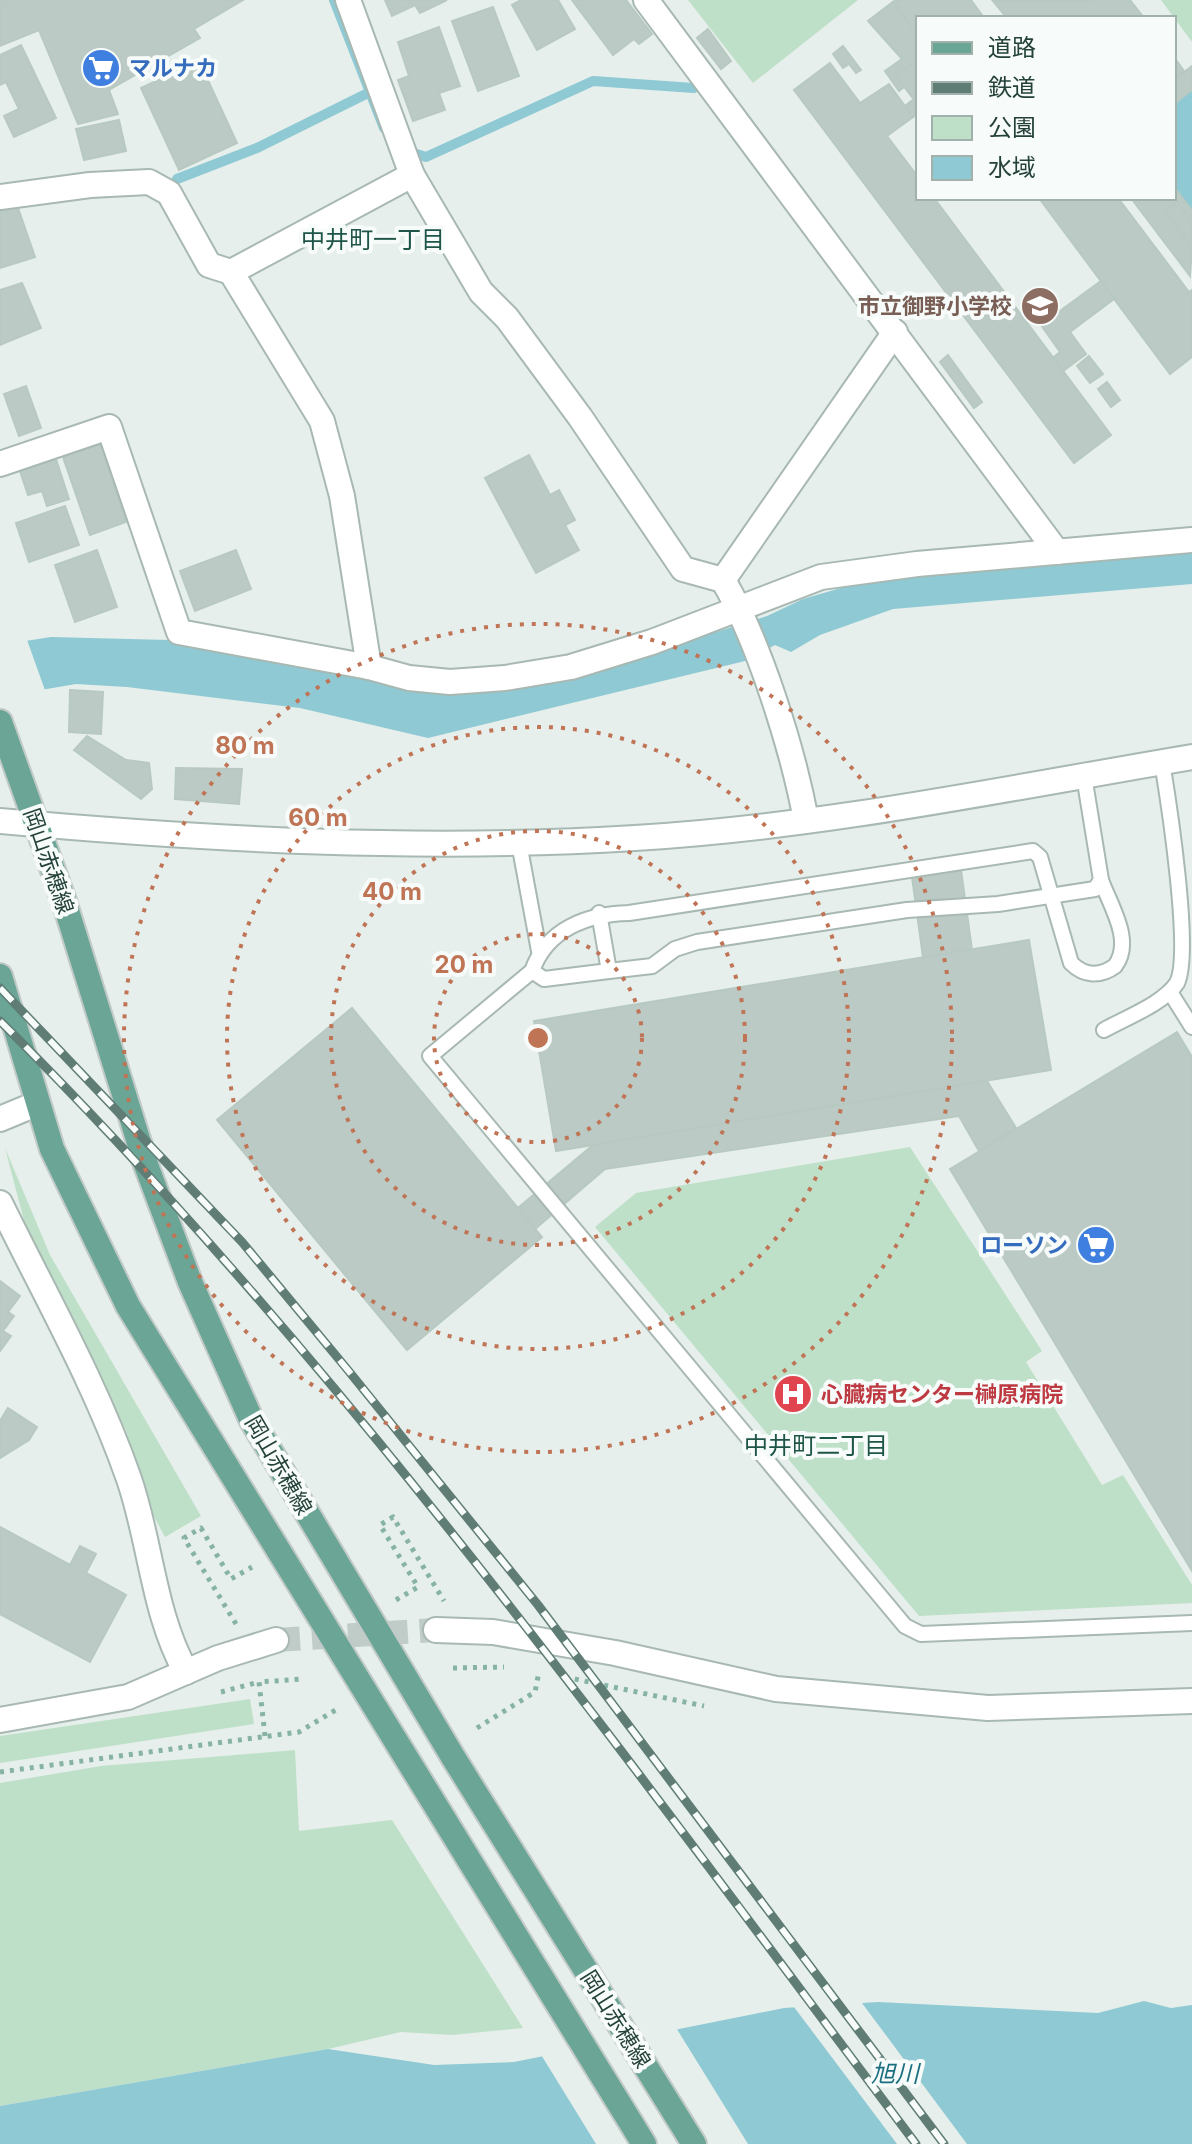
<svg xmlns="http://www.w3.org/2000/svg" width="1192" height="2144" viewBox="0 0 1192 2144" font-family="Inter,'Noto Sans JP',sans-serif">
<rect width="100%" height="100%" fill="#e6efeb"/>
<!-- green -->
<g fill="#bfe0c8">
<polygon points="688,0 858,0 753,83"/>
<polygon points="1161,0 1192,0 1192,42"/>
<polygon points="910,1147 1042,1351 1026,1362 1102,1485 1123,1475 1192,1585 1192,1603 919,1616 595,1227 636,1193"/>
<polygon points="5,1148 50,1255 201,1516 165,1537 150,1509 126,1431 26,1228"/>
<polygon points="250,1699 254,1724 0,1763 0,1736"/>
<polygon points="295,1750 299,1831 392,1820 523,2028 452,2035 401,2032 328,2049 0,2106 0,1783 101,1766"/>
</g>
<!-- water -->
<g fill="#8ec9d4">
<polygon points="1192,90 1192,210 1174,187 1174,104"/>
<polygon points="1192,548 1192,584 893,609 820,635 791,652 775,645 745,661 428,738 300,708 127,687 76,684 0,697 0,645 51,637 169,640 312,665 578,675 767,616 803,599 851,585 1067,559"/>
<polygon points="1144,2001 1171,2008 1192,2005 1192,2144 0,2144 0,2106 328,2049 434,2065 514,2062 784,2008 878,2002 1098,2013"/>
</g>
<!-- pier -->
<g fill="#e6efeb">
<polygon points="26,637 46,693 0,701 0,641"/>
<polygon points="859,1999 967,2144 897,2144 791,2003"/>
<polygon points="675,2026 748,2144 596,2144 540,2053"/>
</g>
<g fill="none" stroke-linecap="round" stroke-linejoin="round">
<!-- stream -->
<g stroke="#8ec9d4" stroke-width="10">
<polyline points="334,0 384,128"/>
<polyline points="410,152 426,157 593,81 694,88"/>
<polyline points="177,179 257,148 368,93"/>
</g>
</g>
<!-- building -->
<g fill="#bbcac4" stroke="#b8c9c2" stroke-width="2">
<polygon points="0,0 243,0 194,29 200,38 109,90 118,114 78,124 39,30 0,46"/>
<polygon points="385,0 447,0 420,13 415,5 392,16"/>
<polygon points="521,0 558,0 575,29 537,50 512,5"/>
<polygon points="572,0 626,0 652,34 639,44 634,39 613,55"/>
<polygon points="896,0 971,0 984,18 918,18 918,35 893,2"/>
<polygon points="1130,0 1144,18 1007,18 993,1"/>
<polygon points="893,2 918,35 918,59 896,76 904,87 899,91 885,71 902,59 868,21"/>
<polygon points="493,7 519,76 478,91 452,21"/>
<polygon points="439,27 460,86 439,93 445,110 413,121 398,80 409,76 398,42"/>
<polygon points="708,29 731,61 721,69 697,38"/>
<polygon points="21,45 56,118 14,137 4,116 19,109 6,82 0,85 0,55"/>
<polygon points="843,46 861,70 856,73 849,64 843,68 833,54"/>
<polygon points="1174,57 1184,71 1174,78"/>
<polygon points="918,59 918,105 896,76"/>
<polygon points="199,61 237,143 179,170 141,88"/>
<polygon points="830,63 860,103 889,84 913,117 887,136 918,177 918,198 934,198 1111,435 1074,463 794,90"/>
<polygon points="1192,66 1192,90 1174,104 1174,80"/>
<polygon points="914,99 918,113 913,117 905,106"/>
<polygon points="119,120 126,151 84,160 76,129"/>
<polygon points="1174,187 1192,210 1192,221 1177,202 1165,211 1192,248 1190,276 1131,198 1174,198"/>
<polygon points="1039,198 1118,198 1189,292 1192,290 1192,357 1170,374"/>
<polygon points="1177,202 1192,221 1192,248 1165,211"/>
<polygon points="17,205 35,257 0,268 0,210"/>
<polygon points="1101,281 1114,299 1070,332 1086,354 1063,371 1053,358 1060,352 1041,325"/>
<polygon points="22,283 41,328 0,345 0,290"/>
<polygon points="948,355 982,402 974,408 940,362"/>
<polygon points="1089,356 1103,374 1090,383 1077,366"/>
<polygon points="1107,382 1120,400 1111,407 1098,389"/>
<polygon points="26,386 41,428 19,436 4,394"/>
<polygon points="100,444 126,522 90,535 63,457"/>
<polygon points="53,450 69,499 47,506 42,491 28,495 17,462"/>
<polygon points="529,455 550,495 559,490 575,520 565,525 579,550 536,573 485,478"/>
<polygon points="65,506 79,545 29,562 16,523"/>
<polygon points="97,550 117,607 75,622 55,565"/>
<polygon points="236,550 251,589 195,611 180,571"/>
<polygon points="70,690 103,692 101,734 69,732"/>
<polygon points="87,736 126,760 149,763 152,789 141,799 74,750"/>
<polygon points="176,768 242,769 239,804 175,799"/>
<polygon points="961,870 972,950 923,957 912,877"/>
<polygon points="1029,940 1051,1070 556,1151 534,1021"/>
<polygon points="352,1008 542,1237 407,1350 217,1120"/>
<polygon points="1177,1032 1192,1057 1192,1571 950,1169"/>
<polygon points="987,1081 1016,1128 979,1151 959,1116 605,1169 535,1229 518,1208 593,1145"/>
<polygon points="0,1281 20,1296 8,1312 14,1316 3,1331 11,1336 0,1351"/>
<polygon points="8,1408 37,1427 29,1440 0,1458 0,1421"/>
<polygon points="0,1527 70,1565 80,1546 96,1554 86,1573 126,1595 90,1662 0,1614"/>
</g>
<g fill="none" stroke-linecap="round" stroke-linejoin="round">
<!-- minor-tunnel -->
<polyline stroke="#bfccc8" stroke-width="24" stroke-dasharray="24 12" stroke-linecap="butt" points="276,1640 436,1630"/>
<!-- service casing -->
<g stroke="#a8b8b2" stroke-width="18">
<g id="service">
<polyline points="519,843 539,951"/>
<path d="M 1101,880 C 1110,905 1134,941 1115,966 C 1100,977 1084,976 1071,963 L 1040,857 L 1033,851 L 629,913 C 587,914 547,929 532,971 L 430,1056 L 905,1626 L 921,1634 L 1192,1623"/>
<polyline points="599,913 609,971 652,966 675,949 697,942 907,910 998,904 1095,889 1101,880 1084,776"/>
<polyline points="532,971 544,979 609,971"/>
<polyline points="1170,992 1192,1027"/>
<path d="M 1104,1030 C 1127,1017 1163,1004 1177,983 C 1192,953 1169,804 1162,762"/>
</g>
</g>
<!-- minor casing -->
<g stroke="#a8b8b2" stroke-width="28">
<g id="minor">
<path d="M 348,0 L 412,175 L 481,292 L 507,318 L 580,417 L 683,569 L 723,580 C 759,641 793,750 806,820"/>
<polyline points="646,0 1057,552"/>
<polyline points="0,197 90,185 149,182 169,193 209,265 231,272 412,175"/>
<polyline points="231,272 322,421 342,496 369,667"/>
<polyline points="0,464 109,427 179,632 369,667 409,678 450,682 505,678 571,667 652,642 821,577 917,564 1192,540"/>
<polyline points="723,580 895,332"/>
<polyline points="0,1119 36,1104"/>
<path d="M 0,1203 C 44,1293 96,1384 129,1479 C 151,1543 153,1613 186,1672"/>
<polyline points="436,1630 493,1632 615,1653 776,1689 988,1708 1192,1701"/>
<polyline points="0,1720 128,1697 218,1658 276,1640"/>
</g>
</g>
<!-- tertiary casing -->
<g stroke="#a8b8b2" stroke-width="28">
<path id="tertiary" d="M 0,821 C 210,840 424,851 635,838 C 822,827 1008,788 1192,757"/>
</g>
<!-- primary casing -->
<g stroke="#c2cac8" stroke-width="28">
<g id="primary">
<polyline points="0,722 64,901 146,1165 190,1282 251,1419 453,1757 694,2144"/>
<polyline points="0,976 52,1149 128,1306 644,2144"/>
</g>
</g>
<!-- path -->
<g stroke="#86b3a5" stroke-width="5" stroke-dasharray="4 6" stroke-linecap="butt">
<polyline points="396,1600 418,1587 380,1525 393,1517 444,1601"/>
<polyline points="236,1624 184,1538 201,1528 231,1579 252,1567"/>
<polyline points="453,1668 504,1667"/>
<polyline points="565,1677 704,1706"/>
<polyline points="221,1692 259,1682"/>
<polyline points="477,1728 535,1692 539,1672"/>
<polyline points="265,1736 259,1682 303,1679"/>
<polyline points="0,1772 299,1732 339,1708"/>
</g>
<!-- service -->
<use href="#service" stroke="#fff" stroke-width="14"/>
<!-- minor -->
<use href="#minor" stroke="#fff" stroke-width="24"/>
<!-- tertiary -->
<use href="#tertiary" stroke="#fff" stroke-width="24"/>
<!-- primary -->
<use href="#primary" stroke="#6aa596" stroke-width="24"/>
<!-- rail casing -->
<g stroke="#5f7d75" stroke-width="9">
<g id="rail">
<polyline points="0,988 242,1242 347,1369 538,1605 944,2144"/>
<path d="M 0,1021 C 343,1362 626,1758 916,2144"/>
</g>
</g>
<!-- rail -->
<use href="#rail" stroke="#f7fbf9" stroke-width="6" stroke-dasharray="18" stroke-linecap="butt"/>
</g>
<!-- distance rings -->
<g fill="none" stroke="#c07456" stroke-width="4" stroke-dasharray="4 8">
<circle cx="538" cy="1038" r="104"/>
<circle cx="538" cy="1038" r="207"/>
<circle cx="538" cy="1038" r="311"/>
<circle cx="538" cy="1038" r="414"/>
</g>
<!-- icons -->
<defs>
<g id="supermarket-disc" transform="scale(2)"><circle r="9.5" fill="#3f7fe0" stroke="#f7fbf9"/><path d="M-6-5.5h2.5l.6 2H6L4.5 2H-2.5L-4.4-4H-6ZM-1.5 3.2a1.3 1.3 0 1 0 .1 0ZM3 3.2a1.3 1.3 0 1 0 .1 0Z" fill="#fff"/></g>
<g id="school-disc" transform="scale(2)"><circle r="9.5" fill="#8d6e63" stroke="#f7fbf9"/><path d="M0-5L7-2L0 1L-7-2ZM-4 1L0 2.5L4 1V4Q0 6-4 4Z" fill="#fff"/></g>
<g id="hospital-disc" transform="scale(2)"><circle r="9.5" fill="#e0444e" stroke="#f7fbf9"/><path d="M-5-5h3v3.5h4V-5h3V5h-3V1.5h-4V5h-3Z" fill="#fff"/></g>
</defs>
<g fill-rule="evenodd">
<use href="#supermarket-disc" x="101" y="68"/>
<use href="#school-disc" x="1040" y="306"/>
<use href="#supermarket-disc" x="1096" y="1245"/>
<use href="#hospital-disc" x="793" y="1394"/>
</g>
<g text-anchor="middle" stroke-width="8" stroke-linejoin="round" paint-order="stroke">
<!-- shop labels -->
<g font-size="22" font-weight="bold" fill="#366cbe" stroke="#f7fbf9" text-anchor="start">
<text x="129" y="76">マルナカ</text>
<text x="1068" y="1253" text-anchor="end">ローソン</text>
</g>
<!-- education labels -->
<g font-size="22" font-weight="bold" fill="#785e54" stroke="#f7fbf9" text-anchor="end">
<text x="1012" y="314">市立御野小学校</text>
</g>
<!-- street labels -->
<g font-size="22" fill="#24423a" stroke="#f7fbf9">
<text transform="translate(49 861) rotate(71)" y="8">岡山赤穂線</text>
<text transform="translate(279 1465) rotate(60)" y="8">岡山赤穂線</text>
<text transform="translate(616 2019) rotate(58)" y="8">岡山赤穂線</text>
</g>
<!-- health labels -->
<g font-size="22" font-weight="bold" fill="#be3a42" stroke="#f7fbf9" text-anchor="start">
<text x="821" y="1402">心臓病センター榊原病院</text>
</g>
<!-- neighbourhood labels -->
<g font-size="24" fill="#1f5548" stroke="#f7fbf9">
<text x="373" y="248">中井町一丁目</text>
<text x="816" y="1454">中井町二丁目</text>
</g>
<!-- water labels -->
<g font-size="24" font-style="italic" fill="#1c6f80" stroke="#f7fbf9">
<text x="895" y="2082">旭川</text>
</g>
</g>
<circle cx="538" cy="1038" r="12" fill="#c07456" stroke="#f7fbf9" stroke-width="4"/>
<g font-size="24" text-anchor="middle" font-weight="bold" fill="#c07456" stroke="#f7fbf9" stroke-width="8" stroke-linejoin="round" paint-order="stroke">
<text x="245" y="754">80 m</text>
<text x="318" y="826">60 m</text>
<text x="392" y="900">40 m</text>
<text x="464" y="973">20 m</text>
</g>
<!-- legend -->
<rect x="916" y="16" width="260" height="184" fill="#f7fbf9" stroke="#a3b1ad" stroke-width="2"/>
<rect x="932" y="42" width="40" height="12" fill="#6aa596" stroke="#a3b1ad" stroke-width="2"/>
<text x="988" y="56" font-size="24" fill="#24423a">道路</text>
<rect x="932" y="82" width="40" height="12" fill="#5f7d75" stroke="#a3b1ad" stroke-width="2"/>
<text x="988" y="96" font-size="24" fill="#24423a">鉄道</text>
<rect x="932" y="116" width="40" height="24" fill="#bfe0c8" stroke="#a3b1ad" stroke-width="2"/>
<text x="988" y="136" font-size="24" fill="#24423a">公園</text>
<rect x="932" y="156" width="40" height="24" fill="#8ec9d4" stroke="#a3b1ad" stroke-width="2"/>
<text x="988" y="176" font-size="24" fill="#24423a">水域</text>
</svg>
